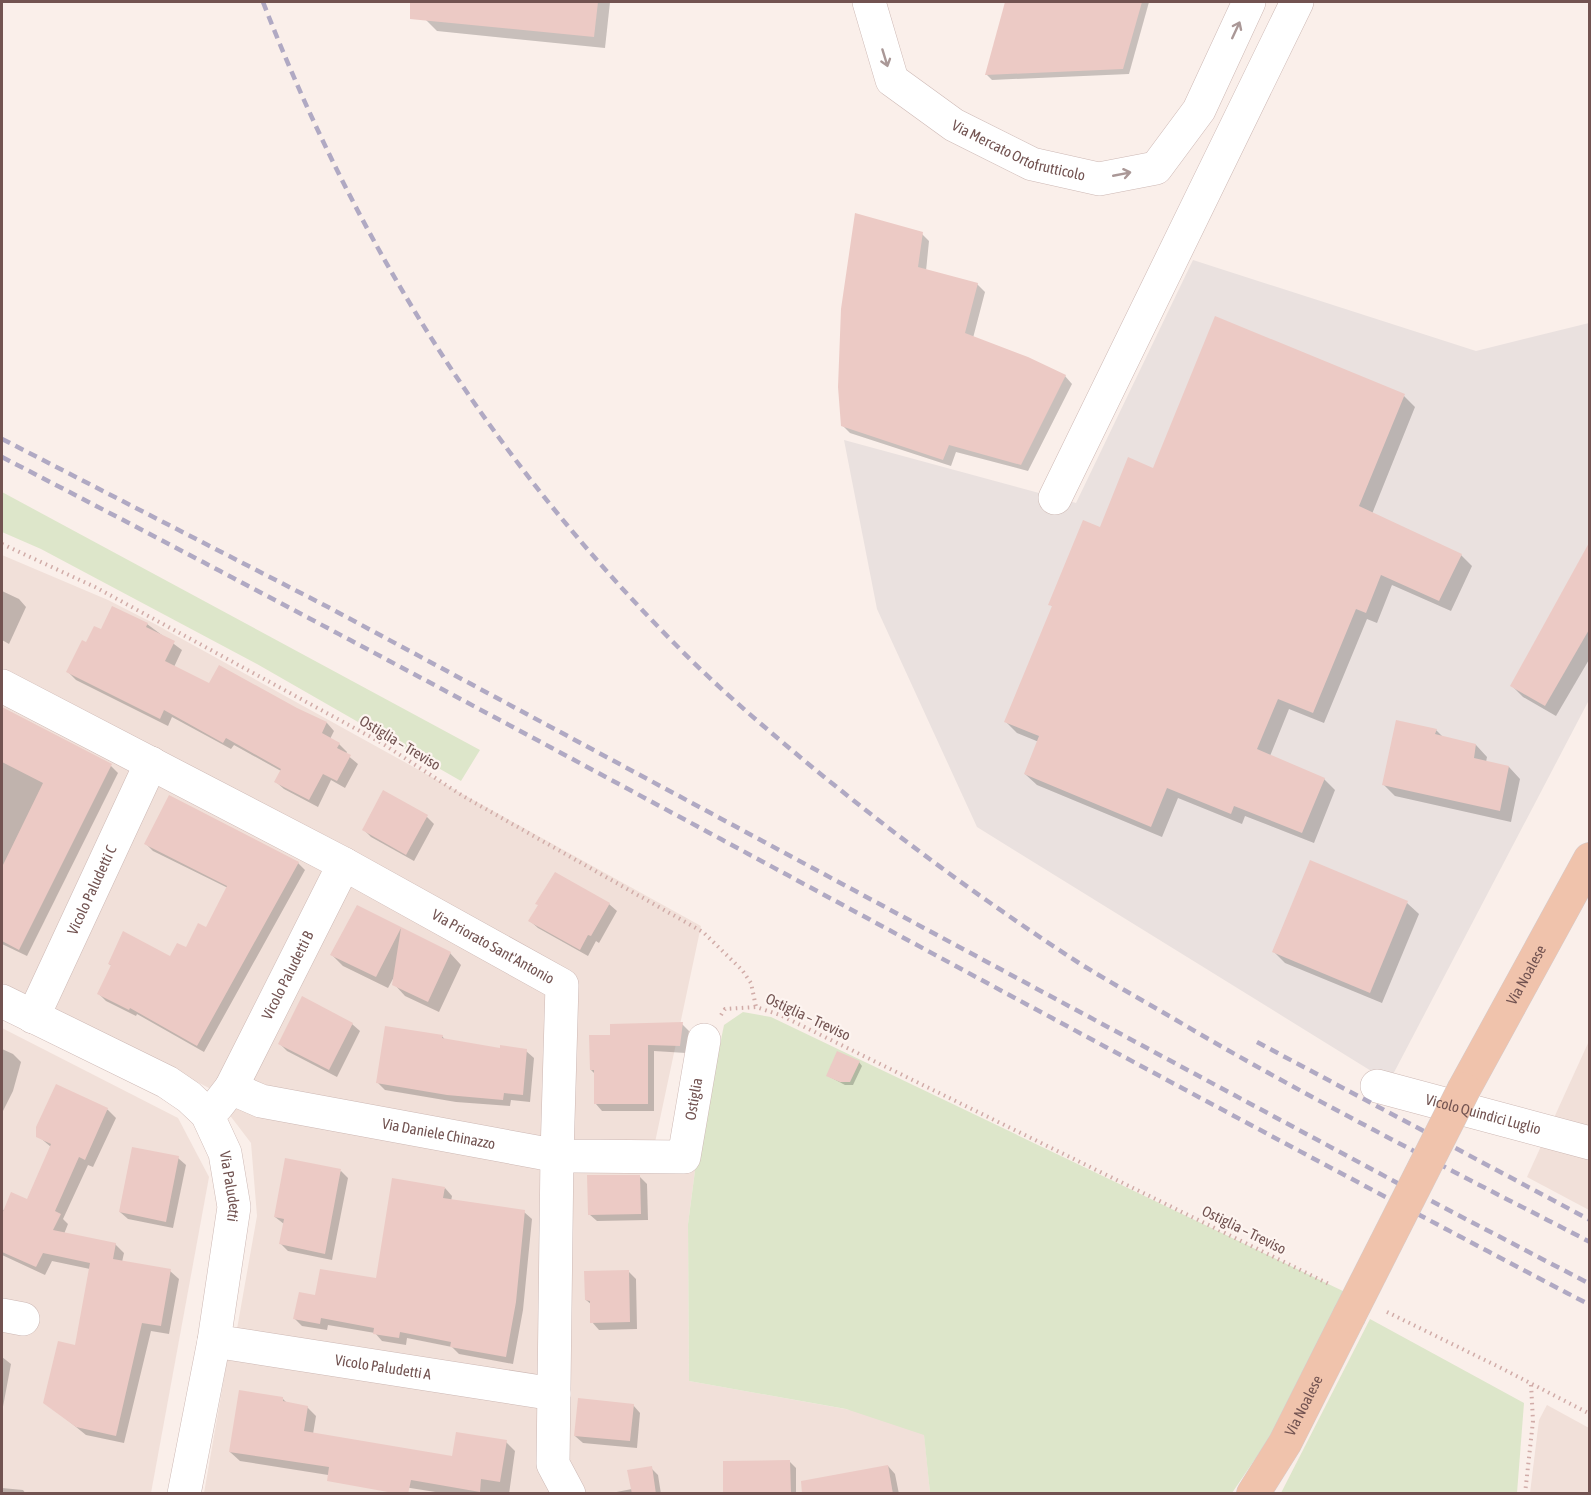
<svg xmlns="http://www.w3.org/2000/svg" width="1591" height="1495" viewBox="0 0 1591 1495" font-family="'Asap Condensed',sans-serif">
<rect width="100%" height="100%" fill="#faefea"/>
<!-- residential -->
<g fill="#f1e0d9">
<polygon points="2,555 108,600 155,624 701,926 654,1147 696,1163 688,1224 689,1381 923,1423 930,1493 204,1493 230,1344 237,1329 257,1216 251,1143 209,1088 2,983"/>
<polygon points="2,1028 178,1118 209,1177 151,1493 2,1493"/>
<polygon points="1589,1041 1589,1210 1527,1177"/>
<polygon points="1547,1405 1589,1428 1589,1493 1530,1493 1539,1420"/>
</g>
<!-- industrial -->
<polygon fill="#eae1df" points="1193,260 1476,351 1589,323 1589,700 1389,1082 977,827 877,609 844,440 1076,503"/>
<!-- green -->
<g fill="#dde6ca">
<polygon points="2,492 480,750 461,781 257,664 41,549 2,532"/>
<polygon points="743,1012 771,1017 1345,1292 1268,1440 1232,1493 930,1493 924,1435 846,1409 689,1381 688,1224 696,1163 724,1025"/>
<polygon points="1370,1319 1524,1403 1517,1493 1281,1493"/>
</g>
<!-- shadow -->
<g fill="#0003">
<polygon points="428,2 610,2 605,48 437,31 426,20"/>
<polygon points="1007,2 1149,2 1129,74 992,80 986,74"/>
<polygon points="922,234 929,241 926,271 977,284 985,292 973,338 1065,376 1072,384 1028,471 956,452 951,466 850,433 842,425"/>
<polygon points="1216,318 1404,396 1415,407 1372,514 1461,555 1472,566 1451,611 1392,585 1377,623 1367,619 1324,723 1289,709 1270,756 1324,779 1335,790 1314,843 1245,816 1242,824 1178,798 1162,837 1037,785 1025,774 1039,742 1017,733 1006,722 1053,607 1050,604 1101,529 1154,470"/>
<polygon points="1590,544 1590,658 1556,716 1523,697 1512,686"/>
<polygon points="2,591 19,599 26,607 9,644 2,640"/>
<polygon points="147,624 182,650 174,667 210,685 296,709 327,723 334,731 330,739 339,744 347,752 346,754 358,764 345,788 331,780 318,807 284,789 276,782 281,771 234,745 231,749 172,717 168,726 76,680 68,672 86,644 101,631"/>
<polygon points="2,709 111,766 118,773 27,956 2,944"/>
<polygon points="1436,730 1444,738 1476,745 1487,757 1486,762 1509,767 1520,779 1511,822 1395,796 1384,785"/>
<polygon points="427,817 434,824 414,861 371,837 363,829"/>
<polygon points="146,844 298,863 305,870 204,1052 137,1014 136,1016 106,1001 99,994 112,966 109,964 171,958 186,949 206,929 228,888 153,851"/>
<polygon points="1311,862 1407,903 1419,914 1382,1003 1285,963 1273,951"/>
<polygon points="609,904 617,911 599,943 596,941 588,956 538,928 530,921"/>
<polygon points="357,907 450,953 461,965 439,1012 405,996 394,984 395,975 388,988 343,966 332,955"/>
<polygon points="352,1024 360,1031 337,1077 287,1051 279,1043"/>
<polygon points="682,1024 689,1031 686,1053 654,1051 654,1111 602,1111 596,1104 595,1074 591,1070 611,1036"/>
<polygon points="442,1036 446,1041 501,1050 526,1051 534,1058 530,1102 511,1100 510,1106 456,1102 385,1090 378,1083"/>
<polygon points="2,1049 13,1054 21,1062 13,1091 2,1113"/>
<polygon points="859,1062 862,1066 853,1085 845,1085 828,1076"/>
<polygon points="57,1086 108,1110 116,1118 93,1167 88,1165 63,1219 68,1224 64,1234 115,1244 124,1253 122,1262 170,1271 179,1279 169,1334 151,1331 124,1443 86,1435 45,1402 76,1347 90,1269 52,1261 45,1275 2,1255 2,1209 5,1211 27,1201 51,1147 38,1136"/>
<polygon points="178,1158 186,1165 173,1228 128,1219 120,1212"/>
<polygon points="341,1171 348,1178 332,1260 288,1251 281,1244 284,1224 275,1217"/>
<polygon points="640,1177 647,1184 648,1220 597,1221 589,1214"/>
<polygon points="445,1188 452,1196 451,1201 524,1212 532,1219 523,1310 513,1364 459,1354 452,1347 407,1338 406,1345 382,1341 375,1333 328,1325 327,1330 302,1326 295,1319 317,1296 377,1280"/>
<polygon points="629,1272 636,1279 637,1329 599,1330 592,1322 592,1305 586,1300"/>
<polygon points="2,1357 11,1364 2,1412"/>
<polygon points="282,1398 288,1404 307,1407 316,1416 313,1434 453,1458 506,1442 515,1451 509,1494 448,1494 240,1461 230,1452"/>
<polygon points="633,1405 640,1413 637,1448 583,1443 575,1436"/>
<polygon points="790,1462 796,1468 796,1494 725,1494"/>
<polygon points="888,1466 895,1474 899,1494 848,1494"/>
<polygon points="651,1468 658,1475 661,1494 606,1494 632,1489"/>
<polygon points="2,1488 23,1490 26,1494 2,1494"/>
</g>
<!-- building -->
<g fill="#eccac5">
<polygon points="410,2 598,2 594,37 410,19"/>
<polygon points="1005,2 1142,2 1123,69 985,75"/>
<polygon points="855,213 923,232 918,267 978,283 965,333 1028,357 1066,375 1021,465 949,445 943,460 841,426 838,387 841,309"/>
<polygon points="1215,316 1405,394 1359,506 1462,554 1439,601 1381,575 1366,613 1356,609 1313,713 1278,699 1257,749 1325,778 1302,833 1234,806 1231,814 1167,788 1151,827 1024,774 1039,736 1004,722 1052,606 1048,605 1083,520 1100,527 1128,457 1153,468"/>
<polygon points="1590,541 1590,628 1545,706 1510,686"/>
<polygon points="112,606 148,623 146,627 175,641 165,661 209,683 219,665 297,708 327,722 322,733 340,743 337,748 351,755 337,781 323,774 309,800 274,782 281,769 226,738 223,743 164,710 160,719 66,672 82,640 86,642 94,626 101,629"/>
<polygon points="2,707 112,764 19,950 2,941 2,867 43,783 2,762"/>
<polygon points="1396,720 1437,729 1435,734 1476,744 1474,758 1509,766 1500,811 1382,785"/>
<polygon points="383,790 428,815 406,855 362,830"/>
<polygon points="169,795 299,862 197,1046 130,1008 129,1010 97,994 111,965 108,964 123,931 170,956 177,943 186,947 198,923 206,927 227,886 144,844"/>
<polygon points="1310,860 1408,901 1370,993 1272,952"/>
<polygon points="555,872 610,903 591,936 588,935 580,950 528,921 538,905 535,904"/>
<polygon points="357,905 451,952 428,1002 392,985 401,928 376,977 330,955"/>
<polygon points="302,996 353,1023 329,1070 278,1044"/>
<polygon points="683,1022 680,1046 648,1045 648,1104 594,1104 594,1070 590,1070 589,1035 610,1035 610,1024"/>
<polygon points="385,1026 443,1035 442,1038 500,1048 500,1045 527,1049 523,1095 504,1093 503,1100 447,1095 376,1083"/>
<polygon points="837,1051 860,1061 850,1082 840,1082 826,1076"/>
<polygon points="56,1084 108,1108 85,1160 79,1157 55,1211 61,1214 53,1230 116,1243 113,1259 171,1269 161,1326 142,1323 116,1436 76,1427 43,1403 58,1341 75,1345 90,1263 43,1253 36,1267 2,1252 2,1214 11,1192 27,1199 51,1144 36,1137 36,1127"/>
<polygon points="132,1147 179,1156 166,1222 119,1212"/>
<polygon points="285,1158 341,1169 325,1254 279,1244 284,1219 274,1217"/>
<polygon points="587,1175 640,1175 641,1214 588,1215"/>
<polygon points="392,1178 445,1187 443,1198 525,1210 516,1302 506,1357 450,1347 451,1342 400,1332 399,1338 373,1334 374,1328 321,1318 320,1324 293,1319 299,1292 315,1295 320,1269 376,1278"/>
<polygon points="629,1270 630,1322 590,1323 590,1301 585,1300 584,1271"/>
<polygon points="239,1390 283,1397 283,1401 308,1406 304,1431 452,1456 456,1432 507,1440 500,1482 481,1479 480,1492 411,1480 408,1494 399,1494 327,1481 329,1467 229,1452"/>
<polygon points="578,1398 634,1404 630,1441 574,1436"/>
<polygon points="790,1460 791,1494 723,1494 723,1461"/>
<polygon points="888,1465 893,1494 802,1494 801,1481"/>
<polygon points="652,1466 656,1494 632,1494 627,1470"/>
</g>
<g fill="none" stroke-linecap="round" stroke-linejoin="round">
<!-- minor casing -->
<g stroke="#cdb8b4" stroke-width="34">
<g id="minor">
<path id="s1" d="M 869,2 L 892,80 L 954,125 L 1032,164 L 1099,179 L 1156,168 L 1199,110 L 1249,2"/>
<polyline points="1055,498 1297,2"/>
<path id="s2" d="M 2,686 L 344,864 L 562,985 L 557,1155 L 553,1464 L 569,1494"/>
<path id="s3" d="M 2,1001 L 167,1082 L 189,1097 L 207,1114 L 225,1153 L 234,1207 L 214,1341 L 184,1494"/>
<path id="s4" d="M 33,1017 L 151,763"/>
<path id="s5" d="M 1377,1086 L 1590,1143"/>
<path id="s6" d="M 231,1088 L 344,864"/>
<path id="s7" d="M 207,1114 L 217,1106 L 231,1088 L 261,1101 L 542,1153 L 571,1156 L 684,1157 L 704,1040"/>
<polyline points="2,1315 23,1319"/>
<path id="s8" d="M 214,1341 L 554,1394"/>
</g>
</g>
<!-- major casing -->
<g stroke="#d5cbcb" stroke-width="34">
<g id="major">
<path id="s9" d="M 1464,1089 L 1590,859"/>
<path id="s10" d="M 1253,1494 L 1285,1443 L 1349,1316"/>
</g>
</g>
<!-- path -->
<g stroke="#d1aca8" stroke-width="4" stroke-dasharray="1.5 4.5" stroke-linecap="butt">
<polyline points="2,544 95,587 380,742 463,796 703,932 742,970 751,983 756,1007"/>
<polyline points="721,1015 725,1009 756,1007 780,1015 1331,1285"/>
<polyline points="1387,1312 1499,1367 1590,1414"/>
<polyline points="1525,1494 1533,1421 1531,1384"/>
</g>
<!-- minor -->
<use href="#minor" stroke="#fff" stroke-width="33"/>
<!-- major -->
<use href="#major" stroke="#f0c3ac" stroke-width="33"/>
<!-- rail -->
<g stroke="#b0a9c3" stroke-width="4.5" stroke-dasharray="9 6" stroke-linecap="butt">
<path d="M 263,2 C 358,246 490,457 675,644 C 714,684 757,721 800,757 C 889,831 982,900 1079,963 C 1111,983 1144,1001 1176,1020 C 1311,1100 1451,1170 1590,1242"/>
<polyline points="2,439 328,607 1416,1193 1590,1284"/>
<path d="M 2,457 C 535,733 1058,1026 1590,1305"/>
<polyline points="1257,1042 1590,1220"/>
</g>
<!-- major-bridge casing -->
<g stroke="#d5cbcb" stroke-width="34" stroke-linecap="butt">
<polyline id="major-bridge" points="1349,1316 1464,1089"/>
</g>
<!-- major-bridge -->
<use href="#major-bridge" stroke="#f0c3ac" stroke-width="33"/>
</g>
<!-- one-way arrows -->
<defs><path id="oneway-shaft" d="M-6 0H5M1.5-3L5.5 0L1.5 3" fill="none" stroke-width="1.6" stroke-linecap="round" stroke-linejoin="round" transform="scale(1.5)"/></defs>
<g stroke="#aa9897">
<use href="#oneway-shaft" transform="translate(1236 30) rotate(-65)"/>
<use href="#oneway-shaft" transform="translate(885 58) rotate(73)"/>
<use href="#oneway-shaft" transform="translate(1122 174) rotate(-11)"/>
</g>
<g text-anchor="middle" stroke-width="4.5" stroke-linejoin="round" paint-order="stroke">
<!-- street labels -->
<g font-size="15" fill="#725351" stroke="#fdf4f0">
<text dy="5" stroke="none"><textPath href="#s1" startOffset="228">Via Mercato Ortofrutticolo</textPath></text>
<text transform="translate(400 743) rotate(31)" y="5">Ostiglia – Treviso</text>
<text dy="5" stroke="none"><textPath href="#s4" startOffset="140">Vicolo Paludetti C</textPath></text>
<text dy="5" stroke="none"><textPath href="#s2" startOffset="556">Via Priorato Sant'Antonio</textPath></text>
<text dy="5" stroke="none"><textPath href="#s9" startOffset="130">Via Noalese</textPath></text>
<text dy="5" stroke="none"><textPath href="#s6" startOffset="126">Vicolo Paludetti B</textPath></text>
<text transform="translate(808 1017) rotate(25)" y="5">Ostiglia – Treviso</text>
<text dy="5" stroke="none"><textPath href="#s7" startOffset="555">Ostiglia</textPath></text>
<text dy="5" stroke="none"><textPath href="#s5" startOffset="110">Vicolo Quindici Luglio</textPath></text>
<text dy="5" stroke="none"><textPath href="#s7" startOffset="249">Via Daniele Chinazzo</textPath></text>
<text dy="5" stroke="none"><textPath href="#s3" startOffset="312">Via Paludetti</textPath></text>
<text transform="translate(1244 1230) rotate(26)" y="5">Ostiglia – Treviso</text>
<text dy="5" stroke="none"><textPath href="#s8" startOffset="171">Vicolo Paludetti A</textPath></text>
<text dy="5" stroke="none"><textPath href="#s10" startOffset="102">Via Noalese</textPath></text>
</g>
</g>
<!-- border -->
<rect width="1591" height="1495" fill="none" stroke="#725351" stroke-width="6"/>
</svg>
